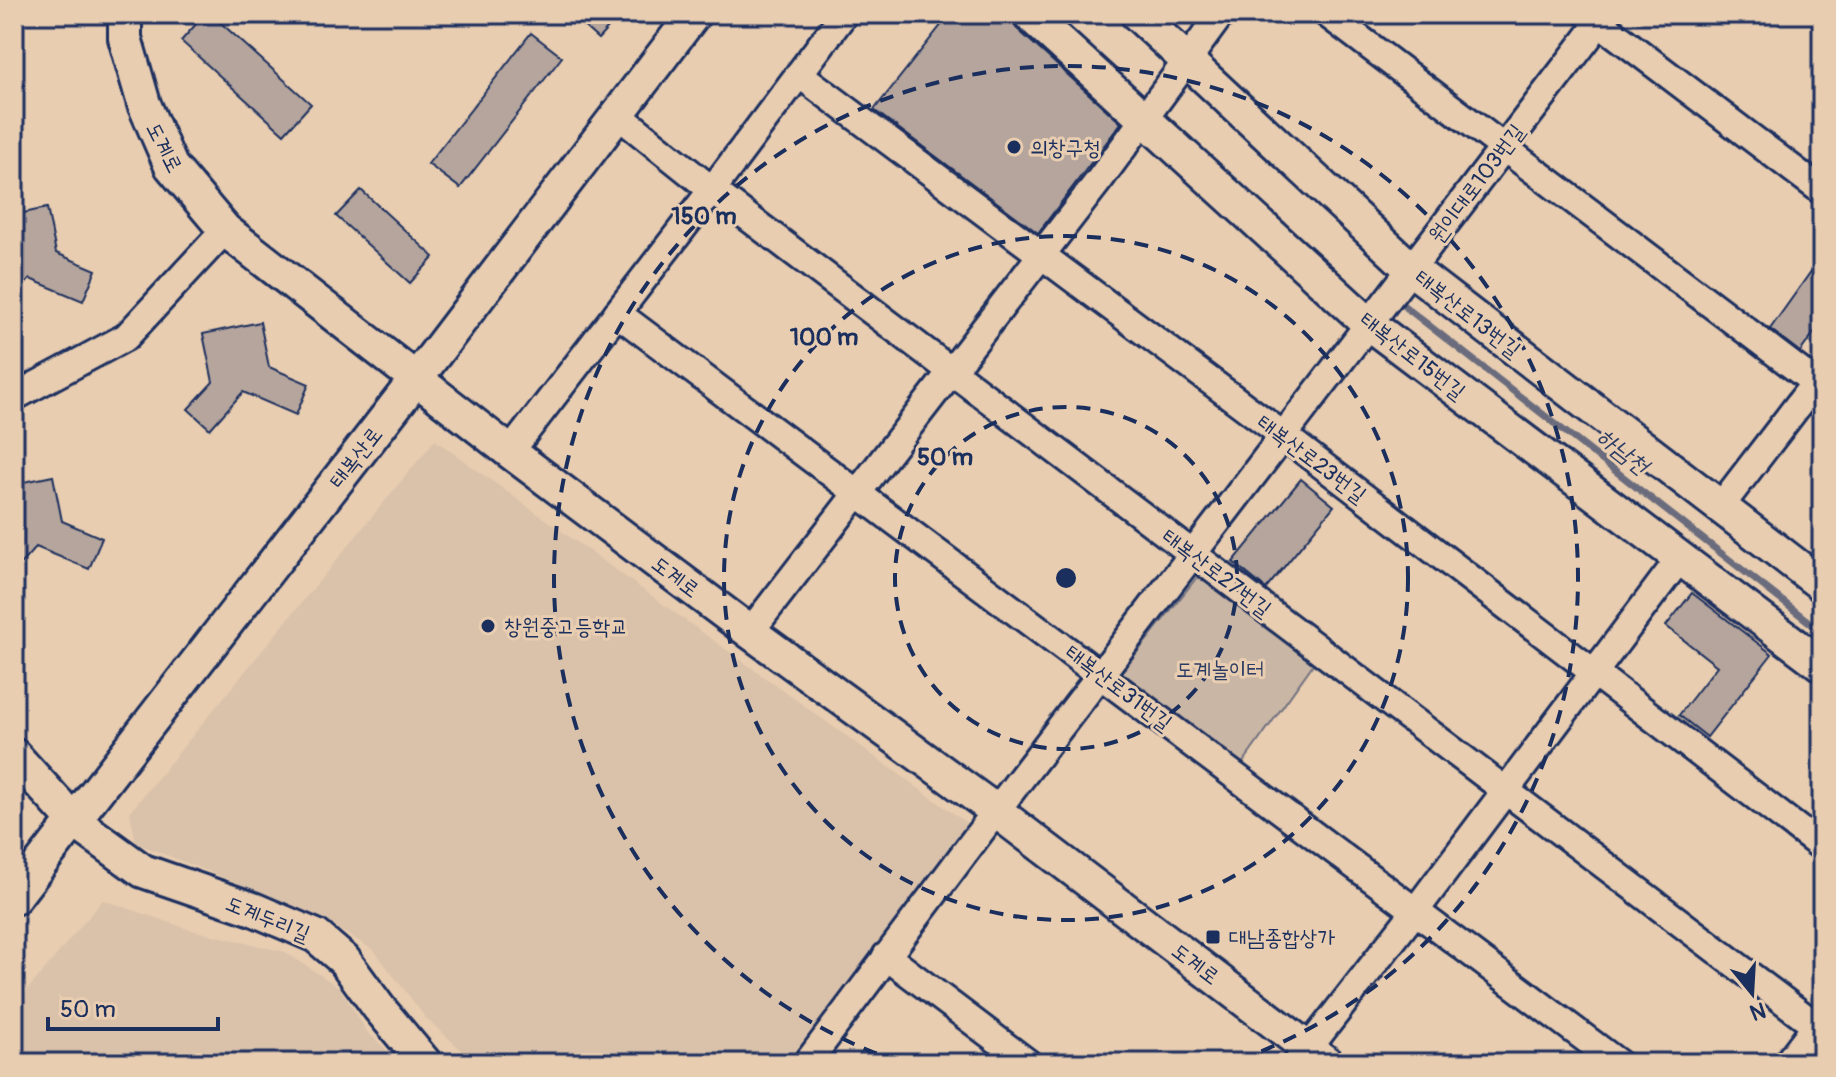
<svg xmlns="http://www.w3.org/2000/svg" width="1836" height="1077" viewBox="0 0 1836 1077" font-family="Pangolin,'Poor Story',sans-serif">
<rect width="100%" height="100%" fill="#e8cdb0"/>
<filter id="ink" filterUnits="userSpaceOnUse"><feTurbulence type="fractalNoise" baseFrequency=".0125" numOctaves="2"/><feDisplacementMap in="SourceGraphic" scale="16" xChannelSelector="R" yChannelSelector="G"/><feConvolveMatrix kernelMatrix="1 2 1 2 8 2 1 2 1" color-interpolation-filters="sRGB"/></filter>
<g filter="url(#ink)">
<!-- built -->
<g fill="#d9c1aa">
<polygon points="435,440 968,824 786,1063 501,1063 464,1052 426,1018 374,950 304,909 136,843 130,812"/>
<polygon points="103,900 191,930 285,952 340,988 367,1032 401,1063 14,1063 14,1006"/>
</g>
<!-- green -->
<polygon fill="#cab6a4" stroke="#727281" stroke-width="2" points="1198,576 1316,660 1242,764 1120,674"/>
<g fill="none" stroke-linecap="round" stroke-linejoin="round">
<!-- stream -->
<polyline stroke="#6a6c7d" stroke-width="7" points="1399,302 1822,632"/>
</g>
<!-- building -->
<g fill="#b5a59c" stroke="#1b2f5e" stroke-width="2">
<polygon points="205,14 211,14 311,104 284,134 181,41"/>
<polygon points="570,14 621,14 598,39"/>
<polygon points="950,14 1011,14 1016,28 1121,123 1038,233 874,110"/>
<polygon points="531,33 562,57 460,188 428,164"/>
<polygon points="361,190 434,257 410,283 336,216"/>
<polygon points="47,208 56,253 96,270 83,301 30,279 14,296 14,215"/>
<polygon points="1822,256 1822,322 1800,352 1770,329"/>
<polygon points="260,322 269,367 309,384 296,415 243,392 210,429 188,409 213,382 203,334"/>
<polygon points="53,476 62,521 102,538 89,569 36,547 14,571 14,484"/>
<polygon points="1301,479 1334,506 1266,589 1233,562"/>
<polygon points="1692,593 1772,654 1707,737 1679,715 1717,666 1666,626"/>
</g>
<g fill="none" stroke-linecap="round" stroke-linejoin="round">
<!-- minor casing -->
<g stroke="#1b2f5e" stroke-width="32">
<g id="minor">
<polyline points="1327,14 1822,388"/>
<polyline points="1588,14 1822,191"/>
<polyline points="799,74 1284,436 1822,847"/>
<polyline points="617,114 712,190 1822,1030"/>
<polyline points="617,313 1618,1063"/>
<polyline points="14,397 126,337 225,230"/>
<polyline points="510,452 712,190 844,14"/>
<polyline points="1720,507 1822,374"/>
<polyline points="750,632 1100,179 1221,14"/>
<polyline points="886,956 1028,1063"/>
<polyline points="807,1063 996,811 1606,14"/>
<polyline points="1297,1063 1416,910 1680,558"/>
</g>
</g>
<!-- tertiary casing -->
<g stroke="#1b2f5e" stroke-width="38">
<g id="tertiary">
<polyline points="125,14 125,38 144,104 171,166 225,230 510,452 750,632 996,811 1327,1063"/>
<polyline points="1029,14 1369,324 1822,665"/>
<polyline points="1137,14 1411,269 1822,585"/>
<polyline points="14,755 74,821 143,871 253,909 316,936 344,960 379,1008 425,1063"/>
<polyline points="14,898 416,379 694,14"/>
<polyline points="1791,1063 1822,1022"/>
</g>
</g>
<!-- minor -->
<use href="#minor" stroke="#e8cdb0" stroke-width="26"/>
<!-- tertiary -->
<use href="#tertiary" stroke="#e8cdb0" stroke-width="32"/>
</g>
</g>
<!-- distance rings -->
<g fill="none" stroke="#1b2f5e" stroke-width="4" stroke-dasharray="14 10">
<circle cx="1066" cy="578" r="171"/>
<circle cx="1066" cy="578" r="342"/>
<path d="M899 1062A512 512 0 1 1 1233 1062"/>
</g>
<!-- markers -->
<g fill="#1b2f5e" stroke="#e8cdb0" stroke-width="3">
<circle cx="1014" cy="147" r="8"/>
<circle cx="488" cy="626" r="8"/>
<rect x="1205" y="929" width="16" height="16" rx="4"/>
</g>
<g text-anchor="middle" stroke-width="6" stroke-linejoin="round" paint-order="stroke">
<!-- street labels -->
<g font-size="22" fill="#1b2f5e" stroke="#e8cdb0">
<text transform="translate(165 147) rotate(63)" y="8">도계로</text>
<text transform="translate(1476 183) rotate(-53)" y="8">원이대로103번길</text>
<text transform="translate(1468 313) rotate(38)" y="8">태복산로13번길</text>
<text transform="translate(1413 355) rotate(38)" y="8">태복산로15번길</text>
<text transform="translate(355 457) rotate(-52)" y="8">태복산로</text>
<text transform="translate(1312 458) rotate(37)" y="8">태복산로23번길</text>
<text transform="translate(1217 572) rotate(37)" y="8">태복산로27번길</text>
<text transform="translate(676 576) rotate(37)" y="8">도계로</text>
<text transform="translate(1119 687) rotate(37)" y="8">태복산로31번길</text>
<text transform="translate(268 918) rotate(22)" y="8">도계두리길</text>
<text transform="translate(1196 963) rotate(37)" y="8">도계로</text>
</g>
<!-- poi labels -->
<g font-size="22" fill="#1b2f5e" stroke="#e8cdb0" text-anchor="start">
<text x="1030" y="155">의창구청</text>
<text x="504" y="634">창원중고등학교</text>
<text x="1229" y="945">대남종합상가</text>
</g>
<!-- park labels -->
<g font-size="22" fill="#2c3c65" stroke="#e8cdb0">
<text x="1220" y="677">도계놀이터</text>
</g>
<!-- water labels -->
<g font-size="24" font-style="italic" fill="#2f3e66" stroke="#e8cdb0">
<text transform="translate(1623 451) rotate(38)" y="8">하남천</text>
</g>
</g>
<circle cx="1066" cy="578" r="12" fill="#1b2f5e" stroke="#e8cdb0" stroke-width="4"/>
<g font-size="24" text-anchor="middle" font-weight="bold" fill="#1b2f5e" stroke="#e8cdb0" stroke-width="6" stroke-linejoin="round" paint-order="stroke">
<text x="704" y="224">150 m</text>
<text x="824" y="345">100 m</text>
<text x="945" y="465">50 m</text>
</g>
<!-- margin -->
<rect width="1836" height="1077" fill="none" stroke="#e8cdb0" stroke-width="48"/>
<rect x="24" y="24" width="1788" height="1029" fill="none" stroke="#1b2f5e" stroke-width="3" filter="url(#ink)"/>
<!-- north arrow -->
<g transform="translate(1752 993) rotate(162)" stroke="#e8cdb0" stroke-width="6" paint-order="stroke">
<path d="M0-6L14 30L0 20L-14 30Z" fill="#1b2f5e"/>
<text y="-12" font-size="22" font-weight="bold" text-anchor="middle" fill="#1b2f5e">N</text>
</g>
<!-- scale -->
<path d="M48 1017v12h170v-12" fill="none" stroke="#1b2f5e" stroke-width="4"/>
<text x="60" y="1017" font-size="24" fill="#1b2f5e" stroke="#e8cdb0" stroke-width="6" paint-order="stroke">50 m</text>
</svg>
